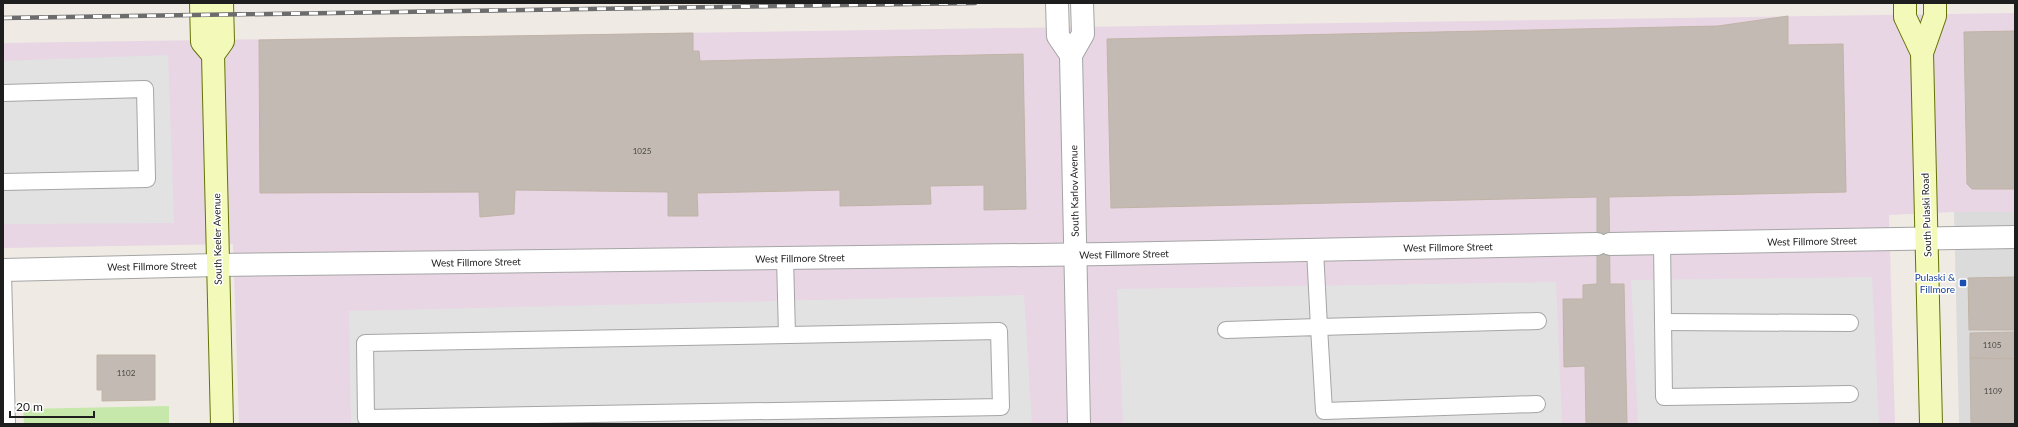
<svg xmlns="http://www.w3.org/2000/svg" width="2018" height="427" viewBox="0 0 2018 427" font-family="Lato,sans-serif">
<rect width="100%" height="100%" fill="#efebe4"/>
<!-- residential -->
<polygon fill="#dcdbdb" points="1954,212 2015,212 2015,424 1959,424"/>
<!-- industrial -->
<polygon fill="#e8d6e4" points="2015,13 2015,212 1954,212 1889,215 1895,424 239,424 233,244 3,248 3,43"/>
<!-- grass -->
<polygon fill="#c6e8aa" points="169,406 169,424 24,424 23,409"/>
<!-- parking -->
<g fill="#e2e2e2">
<polygon points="168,55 174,223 3,224 3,61"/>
<polygon points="1872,277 1879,424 1638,424 1631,280"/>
<polygon points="1556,282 1562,424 1123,424 1117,289"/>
<polygon points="1024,295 1032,424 351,424 349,311"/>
</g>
<!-- building -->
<g fill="#c3bbb3" stroke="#c0b3a6">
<polygon points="1788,16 1788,45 1843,44 1846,192 1609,197 1610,284 1624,284 1627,424 1586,424 1585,366 1564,367 1563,299 1583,299 1583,285 1597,284 1597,197 1111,208 1107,39 1718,26"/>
<polygon points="2015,31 2015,189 1972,189 1967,184 1964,32"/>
<polygon points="693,33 693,51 699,51 700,61 1023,54 1026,209 984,210 984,185 930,186 931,204 840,206 840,190 697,193 698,216 668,216 668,192 515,190 514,214 480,217 479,192 260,193 259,40"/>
<polygon points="2015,277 2015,330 1969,330 1968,278"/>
<polygon points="2015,332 2015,359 1970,358 1970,333"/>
<polygon points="97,355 155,355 155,400 102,401 102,390 97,390"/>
<polygon points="1970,358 2015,359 2015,424 1971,424"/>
</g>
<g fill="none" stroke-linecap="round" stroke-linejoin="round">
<!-- lane casing -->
<g stroke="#a5a5a5" stroke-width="18">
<g id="lane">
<polyline points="3,93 145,89 147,179 3,182"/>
<polyline points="1662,243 1664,397 1850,394"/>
<polyline points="1315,250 1319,327 1538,321"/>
<polyline points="785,258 787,335"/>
<polyline points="3,274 7,424"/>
<polyline points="1663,322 1850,323"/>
<polyline points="1226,330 1319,327 1324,411 1537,404"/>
<polygon points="999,331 1001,407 366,418 365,343"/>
</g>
</g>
<!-- street casing -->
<g stroke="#a5a5a5" stroke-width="24">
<g id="street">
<polyline points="1057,3 1058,36 1071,55 1079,424"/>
<polyline points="1071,55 1083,34 1082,3"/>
<polyline points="1610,244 2015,237"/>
<polyline points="3,270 218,265 1107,254 1597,244"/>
</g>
</g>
<!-- secondary casing -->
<g stroke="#647306" stroke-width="24">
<g id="secondary">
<polyline points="201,3 202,42 213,55"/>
<polyline points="1905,3 1905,17 1922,53"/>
<polyline points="222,424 213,55 223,41 222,3"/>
<polyline points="1931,424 1922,53 1935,16 1935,3"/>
</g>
</g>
<!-- lane -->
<use href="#lane" stroke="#fff" stroke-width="16"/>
<!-- street -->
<use href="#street" stroke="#fff" stroke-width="22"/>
<!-- secondary -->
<use href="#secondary" stroke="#f3f9b8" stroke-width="22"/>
<!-- rail casing -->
<g stroke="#6c6c6c" stroke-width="4.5">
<polyline id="rail" points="3,18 975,3"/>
</g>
<!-- rail -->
<use href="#rail" stroke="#fff" stroke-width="3" stroke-dasharray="9" stroke-linecap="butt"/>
</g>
<!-- markers -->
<rect fill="#1a4fb4" stroke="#fff" stroke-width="1.5" x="1959" y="279" width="8" height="8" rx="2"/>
<g text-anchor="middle" stroke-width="3" stroke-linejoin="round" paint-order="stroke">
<!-- number labels -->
<g font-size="8" fill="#474543">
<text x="642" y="154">1025</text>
<text x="1992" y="348">1105</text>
<text x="126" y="376">1102</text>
<text x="1993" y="394">1109</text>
</g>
<!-- street labels -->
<g font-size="10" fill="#1e1e1e" stroke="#fff">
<text transform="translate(1074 191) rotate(-91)" y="4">South Karlov Avenue</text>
<text transform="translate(1926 215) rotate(-92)" y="4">South Pulaski Road</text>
<text transform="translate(217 239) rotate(-91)" y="4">South Keeler Avenue</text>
<text transform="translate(1812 241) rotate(-1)" y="4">West Fillmore Street</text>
<text transform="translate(1448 247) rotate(-1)" y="4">West Fillmore Street</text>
<text transform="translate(1124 254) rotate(-1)" y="4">West Fillmore Street</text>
<text transform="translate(800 258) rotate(-1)" y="4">West Fillmore Street</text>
<text transform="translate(476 262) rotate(-1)" y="4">West Fillmore Street</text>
<text transform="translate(152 266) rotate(-1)" y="4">West Fillmore Street</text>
</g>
<!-- transit labels -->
<g font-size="10" fill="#164399" stroke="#fff" text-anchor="end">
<text x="1955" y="281">Pulaski &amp;<tspan x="1955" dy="12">Fillmore</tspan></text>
</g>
</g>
<!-- border -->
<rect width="2018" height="427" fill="none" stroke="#1e1e1e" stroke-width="8"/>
<!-- scale -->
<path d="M10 411v6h84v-6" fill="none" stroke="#1e1e1e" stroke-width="2"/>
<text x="16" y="411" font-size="12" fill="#1e1e1e" stroke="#ffffff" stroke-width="3" paint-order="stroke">20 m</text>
</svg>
